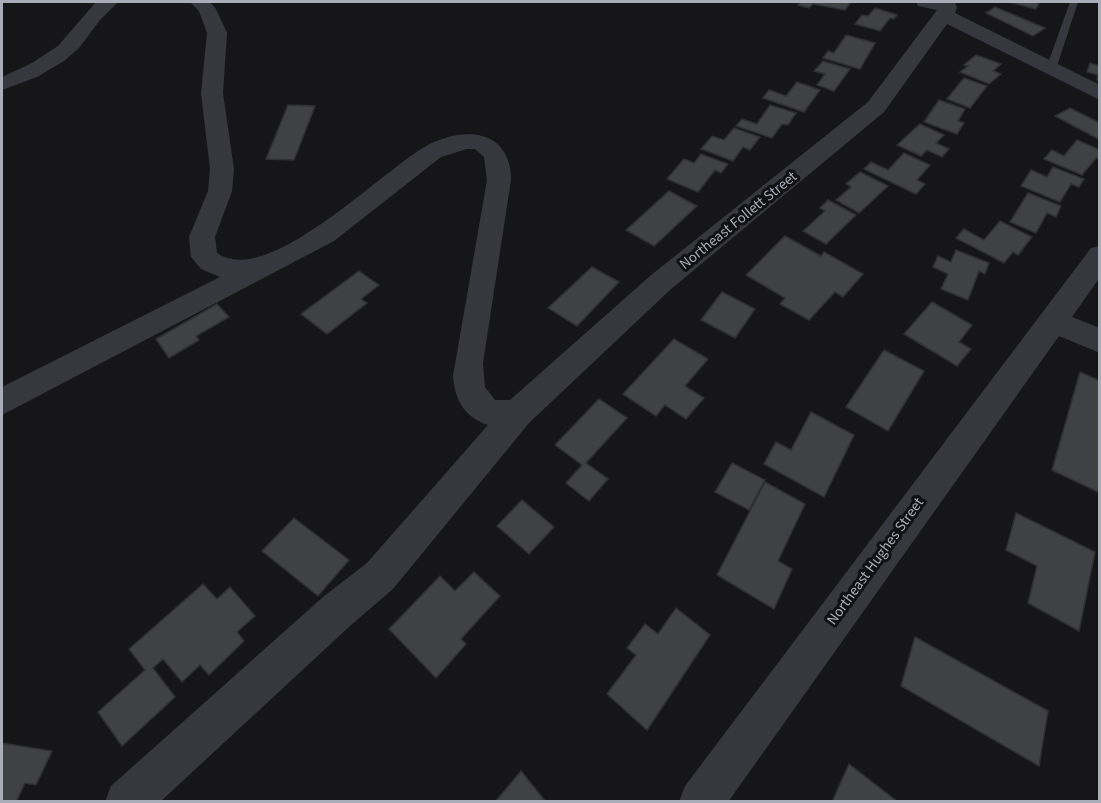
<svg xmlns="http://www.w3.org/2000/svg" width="1101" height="803" viewBox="0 0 1101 803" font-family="'Source Sans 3',sans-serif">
<rect width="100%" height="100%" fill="#161618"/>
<!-- building -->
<g fill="#404145" stroke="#303034" stroke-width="1.5">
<polygon points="801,2 851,2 845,10 813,4 809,8 798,5"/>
<polygon points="1009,2 1034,2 1039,3 1036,9"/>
<polygon points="995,7 1045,28 1033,36 986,13"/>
<polygon points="875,8 897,15 894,19 890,18 880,31 855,24 862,15 868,16"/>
<polygon points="846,35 875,43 860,69 823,58 828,51 834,53"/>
<polygon points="976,55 1001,64 993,71 1001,74 989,84 960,72 968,66 964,65"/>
<polygon points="823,61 850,69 834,91 817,85 825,74 814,71"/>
<polygon points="1090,63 1100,66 1100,81 1097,80 1098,75 1087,72"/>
<polygon points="964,78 987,86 970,108 947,99"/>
<polygon points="797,82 820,90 804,112 763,98 769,90 786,96"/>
<polygon points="939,100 965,109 958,121 964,123 957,134 924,122"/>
<polygon points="288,105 315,106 294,160 266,159"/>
<polygon points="770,105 796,113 788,125 782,124 772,138 736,126 742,119 757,124"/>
<polygon points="1070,108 1100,123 1100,140 1055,116"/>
<polygon points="920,124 944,135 936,143 949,149 942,157 927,150 921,156 897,145"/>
<polygon points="734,128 760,137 750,150 743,147 733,161 701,149 712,136 724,140"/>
<polygon points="1077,140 1100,150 1100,159 1096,158 1082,175 1044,159 1052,150 1064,156"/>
<polygon points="904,153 930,165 917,180 925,184 916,194 864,169 871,162 888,170"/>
<polygon points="701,154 728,164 721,173 715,170 698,192 667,179 684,159 694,163"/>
<polygon points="1053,167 1084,179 1079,187 1071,184 1060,202 1021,186 1031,170 1047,177"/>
<polygon points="860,172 888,186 859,213 836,200 851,187 846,184"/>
<polygon points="669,191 697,206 654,246 626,230"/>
<polygon points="1028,193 1061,206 1056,217 1047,213 1036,233 1010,222"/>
<polygon points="828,200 856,215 826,244 803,231 825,211 820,208"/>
<polygon points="1000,221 1032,237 1018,255 1013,252 1004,263 956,238 964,229 984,240"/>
<polygon points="785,236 821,256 824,252 863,274 843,297 835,292 809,320 780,304 785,298 746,275"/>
<polygon points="956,250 989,263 985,274 979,271 968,300 941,289 948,274 933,267 938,256 951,262"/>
<polygon points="592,267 619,282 577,326 548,308"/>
<polygon points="359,271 379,285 361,299 367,303 327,334 301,314"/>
<polygon points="722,292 755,309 735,338 701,320"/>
<polygon points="932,302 972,325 959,342 971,349 957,366 904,334"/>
<polygon points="217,304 229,317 196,336 199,340 169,358 156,339"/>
<polygon points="674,339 708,359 685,386 704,398 686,419 665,405 656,416 623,394"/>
<polygon points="884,350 924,371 888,431 846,407"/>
<polygon points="1080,372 1100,381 1100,493 1052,470"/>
<polygon points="599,399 627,418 586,463 608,479 589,501 566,483 582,465 555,445"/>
<polygon points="811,412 854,435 824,497 764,464 776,442 791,450"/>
<polygon points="732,463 765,480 749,510 715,492"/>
<polygon points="765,482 805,504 778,561 792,569 774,609 717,575"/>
<polygon points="522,500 554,527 529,554 497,526"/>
<polygon points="1016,513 1095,552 1079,631 1028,603 1037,566 1006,550"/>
<polygon points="294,518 349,560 318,596 262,551"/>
<polygon points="474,572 500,596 461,639 466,644 436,678 389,629 440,576 455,591"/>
<polygon points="203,584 217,599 230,587 255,616 237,632 244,641 209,675 200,665 182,682 163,659 153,668 175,697 122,746 98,712 145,670 129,649"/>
<polygon points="676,608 710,635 647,730 607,694 636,655 627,648 645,624 658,634"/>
<polygon points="915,637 1048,711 1039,766 901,686"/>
<polygon points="2,743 52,751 36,785 25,783 16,802 2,802"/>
<polygon points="849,764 898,802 832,802"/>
<polygon points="521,771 546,802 495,802"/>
</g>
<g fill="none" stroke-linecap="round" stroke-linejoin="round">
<!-- service -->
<polygon fill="#37383d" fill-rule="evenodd" points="1070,2 1078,2 1056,69 1048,71 1046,69"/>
<!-- minor -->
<g fill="#37383d" fill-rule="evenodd">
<polygon points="96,2 118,2 100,20 79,48 64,61 37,77 2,90 2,77 32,63 58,46"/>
<path d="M 190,2 L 210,2 L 216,9 L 227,33 L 223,93 L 234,169 L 232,191 L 215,237 L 217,253 C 268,289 383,169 428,145 C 464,126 511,129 511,180 L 483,363 L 485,387 L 495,400 L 510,400 L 650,276 L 868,102 L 937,10 L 918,6 L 916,2 L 955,3 L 957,7 L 955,13 L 1100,85 L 1100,100 L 947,24 L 884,112 L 670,290 L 529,423 L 393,589 L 351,625 L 160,802 L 105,802 L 111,786 L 323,597 L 367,563 L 488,425 C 464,417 455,400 453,376 L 487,180 L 484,157 L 475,149 L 467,149 L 441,157 L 334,241 L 2,415 L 2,387 L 220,277 L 201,269 L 191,257 L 189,237 L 208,191 L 210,169 L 201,93 L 207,33 L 199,11 Z"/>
<polygon points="1100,246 1100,277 1072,317 1100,328 1100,353 1059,336 728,802 679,802 685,786 1091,248"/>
</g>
</g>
<g text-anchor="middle" stroke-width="6" stroke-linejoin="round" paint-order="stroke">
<!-- street labels -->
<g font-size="15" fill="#a8adb8" stroke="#111113">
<text transform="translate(738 220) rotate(-39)" y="5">Northeast Follett Street</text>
<text transform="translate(875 561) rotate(-54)" y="5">Northeast Hughes Street</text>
</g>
</g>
<!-- border -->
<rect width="1101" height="803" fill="none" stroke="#a8adb8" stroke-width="6"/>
</svg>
